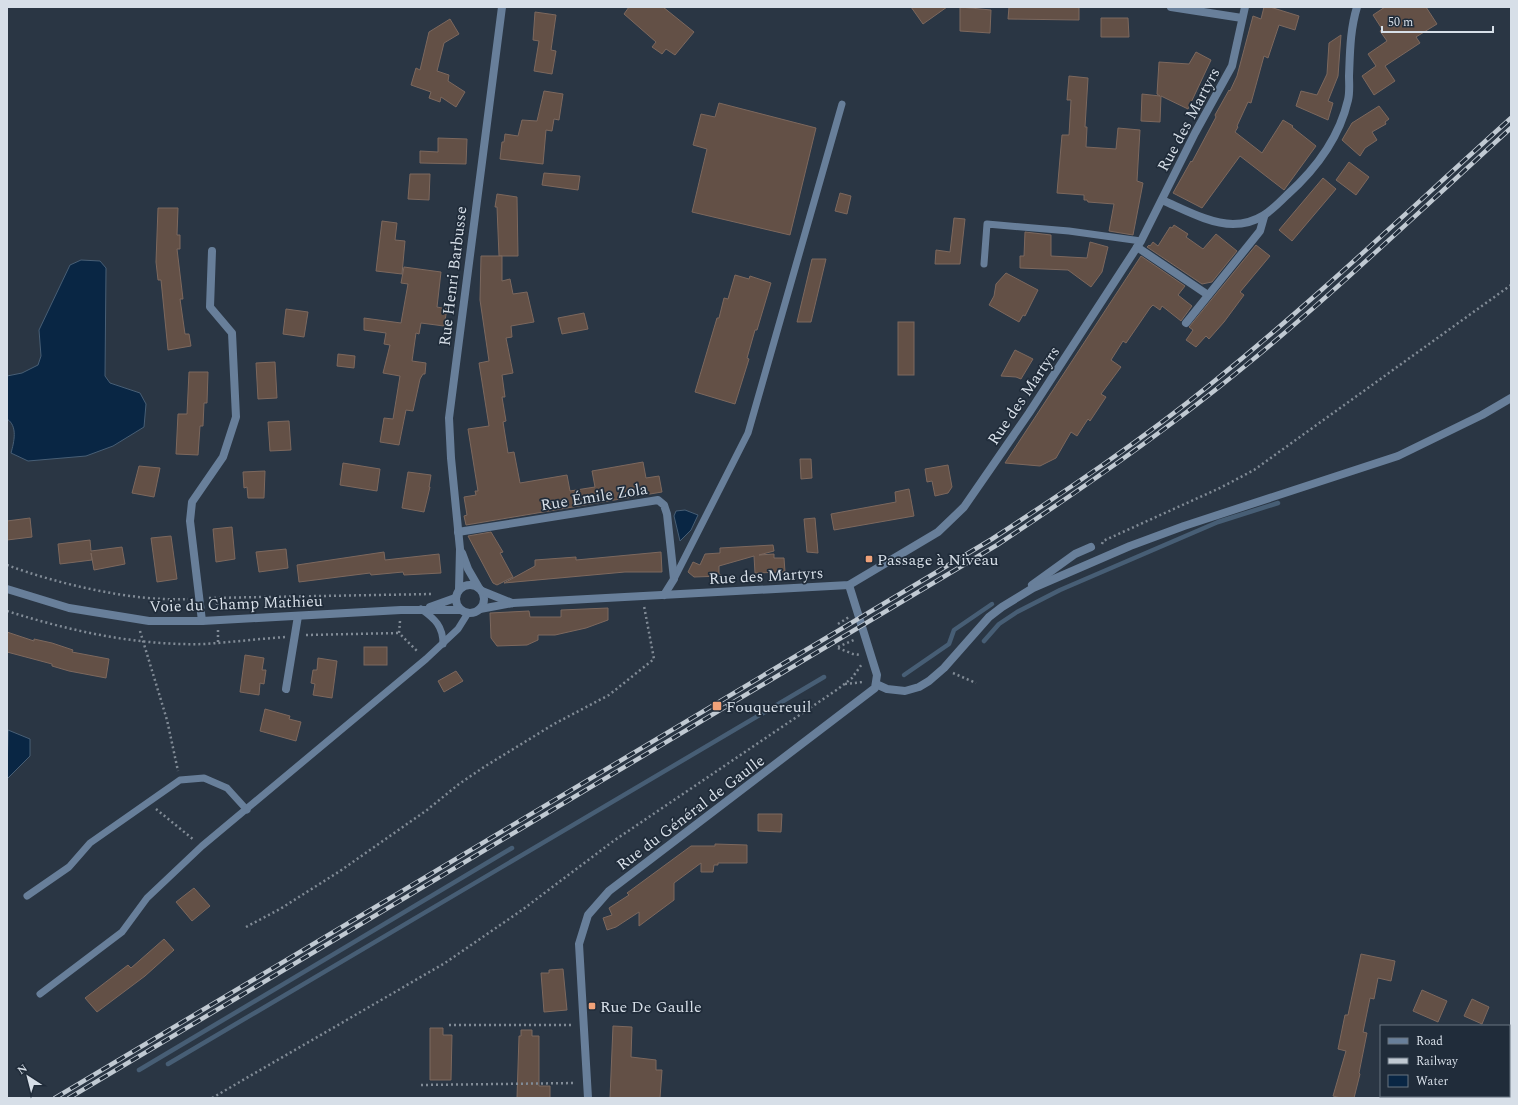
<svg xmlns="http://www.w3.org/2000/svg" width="1518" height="1105" viewBox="0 0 1518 1105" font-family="Spectral,serif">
<rect width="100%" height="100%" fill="#2a3644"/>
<!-- water -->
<g fill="#092644" stroke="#475e75">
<path d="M 81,260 L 100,261 L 106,268 L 105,376 L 110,383 L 140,393 L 146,404 L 144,427 L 113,446 L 86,456 L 28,461 L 11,453 C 14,442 18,426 7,419 L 7,376 L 22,373 L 38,365 L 41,356 L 39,330 L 70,265 Z"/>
<polygon points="685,510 698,515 691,530 680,541 674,516 676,511"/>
<polygon points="8,730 30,739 30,756 7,779"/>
</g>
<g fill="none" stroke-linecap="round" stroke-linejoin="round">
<!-- stream -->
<g stroke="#475e75" stroke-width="4.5">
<polyline points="984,641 999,624 1017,612 1060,590 1218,522 1278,503"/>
<polyline points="904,675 949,644 954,630 992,604"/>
<polyline points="168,1064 824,677"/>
<polyline points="139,1070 512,848"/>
</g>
</g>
<!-- building -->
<g fill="#635046" stroke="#7c685e">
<polygon points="629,7 663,7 694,32 675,55 666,49 662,54 652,47 656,42 624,14"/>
<polygon points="911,7 947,7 923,24"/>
<polygon points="960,7 991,10 990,33 960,31"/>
<polygon points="1009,7 1079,7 1079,20 1008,19"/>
<polygon points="1264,7 1270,7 1299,16 1295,30 1279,25 1268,58 1264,56 1251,103 1248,102 1237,126 1238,127 1235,132 1262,153 1283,120 1293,126 1292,127 1316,146 1284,190 1240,156 1202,208 1173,193 1191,161 1192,162 1216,117 1215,115 1229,90 1230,91 1237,76 1253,16 1261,19"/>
<polygon points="1385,7 1426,7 1437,24 1416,37 1420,43 1385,66 1395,81 1374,95 1362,76 1376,66 1368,54 1387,41 1380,31 1382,29 1373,15"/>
<polygon points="535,12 556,15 551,50 556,51 552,74 534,71 539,41 533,40"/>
<polygon points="1101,18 1128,18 1129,37 1101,37"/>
<polygon points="450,19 459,34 444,43 437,71 449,75 448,81 465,92 456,107 441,97 440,102 429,98 431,92 411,85 416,68 420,70 429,32"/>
<polygon points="1341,35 1338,76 1328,101 1333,103 1328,120 1296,106 1301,91 1317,95 1327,74 1329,43"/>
<polygon points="1196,52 1211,60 1188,109 1161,96 1160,122 1141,121 1142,94 1160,96 1157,94 1159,62 1189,64"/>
<polygon points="1069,76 1088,78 1085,127 1087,127 1086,147 1116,149 1118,128 1140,130 1137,181 1143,183 1133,235 1109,231 1114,204 1088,202 1087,200 1084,200 1084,195 1057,193 1062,135 1069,135 1071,100 1067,100"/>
<polygon points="544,91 563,94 559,120 554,119 552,131 546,130 543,164 500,159 502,142 504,142 505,134 518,136 522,120 537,121"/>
<polygon points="719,103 816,128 790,235 692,212 707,149 693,145 701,114 715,117"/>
<polygon points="1379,106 1389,119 1385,122 1386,124 1372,132 1377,140 1365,148 1360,156 1342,140 1352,123"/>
<polygon points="438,138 467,139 466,164 420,163 420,151 438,152"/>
<polygon points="1349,162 1369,177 1356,195 1336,180"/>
<polygon points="544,173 580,176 578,190 542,185"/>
<polygon points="410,174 430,174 429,200 408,199"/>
<polygon points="1323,178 1336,189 1292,241 1279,230"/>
<polygon points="840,193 851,196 847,214 835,211"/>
<polygon points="497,194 517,197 518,256 499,256 497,207 495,207"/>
<polygon points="158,208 178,208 177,235 180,235 180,249 177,249 183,299 180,299 185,334 189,334 191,346 168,350 161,280 158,280 156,262"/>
<polygon points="954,218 965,219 960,264 935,264 936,250 950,252"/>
<polygon points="382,221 397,223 395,240 405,241 402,274 376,271"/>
<polygon points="1174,225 1188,234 1186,237 1203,249 1216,234 1237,251 1212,282 1202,284 1147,247 1149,245 1150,246 1153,242 1158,246 1170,227 1172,228"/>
<polygon points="1025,232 1051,235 1051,256 1087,258 1090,242 1108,247 1102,272 1091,287 1068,270 1020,268 1020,256 1024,256"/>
<polygon points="1256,245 1270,256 1240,292 1244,295 1224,322 1209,339 1206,336 1196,347 1186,340 1193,330 1189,327"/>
<polygon points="481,256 502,256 502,281 510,279 513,294 527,292 534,322 511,326 512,337 506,338 513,373 502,375 505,397 502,397 506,421 503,422 508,453 514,452 520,483 567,475 570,491 595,487 592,471 643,462 646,478 659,476 662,492 466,525 464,516 467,515 464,497 476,495 475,491 478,491 468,429 489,426 479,363 489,361 480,300"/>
<polygon points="1141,256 1185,286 1178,295 1192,306 1181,321 1162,306 1160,310 1153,305 1150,308 1126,343 1123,341 1111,360 1121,367 1101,394 1106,397 1090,421 1088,419 1077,436 1071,432 1056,458 1040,466 1005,463"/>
<polygon points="812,259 826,259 811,322 797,322"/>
<polygon points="404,267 441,272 437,307 447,309 444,326 421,323 419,334 416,333 412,361 426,363 425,374 423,374 420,379 413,411 406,410 399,445 380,442 384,418 393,419 400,376 383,373 390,345 384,344 386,333 364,330 364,318 401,323 408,284 401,283"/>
<polygon points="1006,273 1038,290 1025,316 1023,315 1019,322 989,305 994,296 996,284"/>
<polygon points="735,275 749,279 750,276 771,283 757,330 755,330 747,358 749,359 735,404 695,392 717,318 719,318 724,298 728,299"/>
<polygon points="286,309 308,312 304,337 283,334"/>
<polygon points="584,313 588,329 562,334 558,318"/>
<rect x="898" y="322" width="16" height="53"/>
<polygon points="1015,350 1033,359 1021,379 1016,377 1001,376"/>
<polygon points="338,354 355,356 354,368 337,366"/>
<polygon points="275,362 277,398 258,399 256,363"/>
<polygon points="189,372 208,372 207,403 204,403 203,426 200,426 198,455 176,454 178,414 187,414"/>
<polygon points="289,421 291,450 270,451 268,422"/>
<polygon points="800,459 811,459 812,478 801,479"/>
<polygon points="343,463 380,469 377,491 340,485"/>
<polygon points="948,465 952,487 948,493 935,496 932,481 927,482 925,469"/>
<polygon points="139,466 160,468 154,497 132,493"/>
<polygon points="265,471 264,498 248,498 247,487 244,488 243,472"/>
<polygon points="408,472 431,475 429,487 430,487 424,512 402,508"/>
<polygon points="909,489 914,516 834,530 831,514 896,502 895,492"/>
<polygon points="30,518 32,537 7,540 7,521"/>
<polygon points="815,518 818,553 807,552 804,519"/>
<polygon points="232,527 235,559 216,562 213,529"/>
<polygon points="491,532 503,552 500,553 513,577 497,585 493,583 468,536"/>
<polygon points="171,536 177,579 157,582 151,538"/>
<polygon points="90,540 91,551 122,547 125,564 94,570 91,553 92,560 60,564 58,544"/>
<polygon points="773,545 774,551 759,555 774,554 774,558 784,558 785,572 755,573 754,556 719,566 719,574 723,576 694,577 688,572 693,562 700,565 705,554 720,553 720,548"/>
<polygon points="286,549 288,568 259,572 256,552"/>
<polygon points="384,552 385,560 439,554 441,573 404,575 403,572 371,575 370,573 299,582 297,565"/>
<polygon points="661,552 662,572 625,572 504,583 535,566 535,560 576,557 576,560"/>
<polygon points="608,608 608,620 586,628 555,635 538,635 538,640 527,645 497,646 491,638 490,613 529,611 530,617 561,617 561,610"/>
<polygon points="7,632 34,641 34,639 52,643 73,650 72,652 109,659 106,678 69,671 52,666 52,664 7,652"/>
<rect x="364" y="647" width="23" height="18"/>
<polygon points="245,655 264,658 262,670 266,670 264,684 260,683 259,695 240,692"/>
<polygon points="318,658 337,661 332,698 313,695 315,684 311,683 313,670 317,670"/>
<polygon points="456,671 463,681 444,692 438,681"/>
<polygon points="265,709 290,716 289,719 301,722 296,741 260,731"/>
<polygon points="758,814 782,814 781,832 758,831"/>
<polygon points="715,844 747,845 747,863 718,863 718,865 714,865 713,872 701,872 701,863 674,883 674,900 639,926 639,912 616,927 607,930 603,918 612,915 609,908 629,895 627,893 691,846 715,846"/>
<polygon points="194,888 210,906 192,921 176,902"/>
<polygon points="164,939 174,950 145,976 97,1012 85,998 128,965 131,968"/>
<polygon points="1361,954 1395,961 1391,981 1378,978 1374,999 1370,998 1363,1032 1367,1033 1359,1073 1360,1074 1354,1098 1341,1098 1333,1096 1346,1051 1338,1049 1345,1015 1348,1015"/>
<polygon points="563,969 567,1010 544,1012 541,973 549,973 549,970"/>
<polygon points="1422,990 1447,1001 1438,1022 1413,1011"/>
<polygon points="1472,999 1489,1007 1482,1024 1464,1016"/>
<polygon points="613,1026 632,1027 631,1057 656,1060 656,1070 662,1070 660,1098 610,1098"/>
<polygon points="430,1028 443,1028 443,1035 452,1035 451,1080 430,1080"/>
<polygon points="521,1030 532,1030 532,1036 539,1036 539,1086 550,1086 550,1098 517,1098 519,1036 521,1036"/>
</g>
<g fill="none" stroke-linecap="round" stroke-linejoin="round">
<!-- path -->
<g stroke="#818b96" stroke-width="2.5" stroke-dasharray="2 3" stroke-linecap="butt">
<polyline points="1102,544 1103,541 1220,488 1254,470 1511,285"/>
<path d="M 7,565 C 57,584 135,602 188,599"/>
<polyline points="209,598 432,594"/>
<polyline points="217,598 217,609"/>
<path d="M 7,611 C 70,631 138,646 205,644 C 232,642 258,639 285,637"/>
<polyline points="400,621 399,633 418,652"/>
<polyline points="838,624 849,617"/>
<polyline points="218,630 218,642"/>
<polyline points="140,631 167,720 178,771"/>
<polyline points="306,635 399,633"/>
<polyline points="838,647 856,639"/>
<polyline points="838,648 853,654 860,655"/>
<polyline points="953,673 976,683"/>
<polyline points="845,684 863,682"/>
<polyline points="156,809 194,840"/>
<polyline points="246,927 280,909 340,871 427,810 459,784 484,767 554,724 609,695 654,659 644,606"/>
<polyline points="449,1025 574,1025"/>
<polyline points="421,1085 576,1083"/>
<polyline points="212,1098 445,963 522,910 612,842 838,689 852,678 862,664"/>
</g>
<!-- service -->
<g stroke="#687f9a" stroke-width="7">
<polyline points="984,264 987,224 1069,231 1141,241"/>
<polyline points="674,579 748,433 842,104"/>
<path d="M 421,609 C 435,619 443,626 443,644"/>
<polyline points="27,896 69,867 90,843 180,780 204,778 227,788 247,810"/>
<polyline points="40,994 122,932 147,898 202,846 426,659 458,629 468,613"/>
</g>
<!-- minor -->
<g stroke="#687f9a" stroke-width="8">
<polyline points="1171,7 1242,18"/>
<path d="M 1162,200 C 1183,209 1210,224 1233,224 C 1258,224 1271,211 1287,195 C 1316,169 1339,139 1348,100 C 1350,92 1349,83 1349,76 C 1350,52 1350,30 1357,7"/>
<polyline points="1137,247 1208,295"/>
<polyline points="1186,323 1260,231 1264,217"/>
<polyline points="458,532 658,500 664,505 667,514 674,579 664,595"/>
<polyline points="1032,585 1075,554 1091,547"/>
<polyline points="7,589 69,608 149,621 202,621 401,610 460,610"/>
<polyline points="430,607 455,598"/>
<polyline points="202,621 190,521 192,502 223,457 236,417 232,333 210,307 212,251"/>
<polyline points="876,684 887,689 905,691 919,687 929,681 944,668 989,617 1002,607 1033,588 1130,546 1184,526 1398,456 1482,415 1511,398"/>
<polyline points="286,689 298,616"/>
<polyline points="1509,1058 1511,1058"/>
<polyline points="1388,1098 1388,1096"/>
</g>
<!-- tertiary -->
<g stroke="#687f9a" stroke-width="8">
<polyline points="462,553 468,569 479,588"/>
<circle cx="470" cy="599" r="14"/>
<polyline points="459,589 460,549 451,458 449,418 502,7"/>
<polyline points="482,591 512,603"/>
<polyline points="480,609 513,603 849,585 938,532 964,507 1029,413 1141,241 1195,133 1232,66 1245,7"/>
<polyline points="588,1098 579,944 588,915 609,891 875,688 877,675 849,585"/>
</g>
<!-- rail casing -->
<g stroke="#c0c9d2" stroke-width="4.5">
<g id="rail">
<path d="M 55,1098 L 992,539 C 1067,490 1142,440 1212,383 C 1315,300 1412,207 1511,118"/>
<path d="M 69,1098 L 997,545 C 1071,496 1144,446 1214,391 C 1318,309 1413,217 1511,128"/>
</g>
</g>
<!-- rail -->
<use href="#rail" stroke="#202c3a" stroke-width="3" stroke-dasharray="9" stroke-linecap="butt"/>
</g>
<!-- markers -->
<g fill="#f0a279" stroke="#202c3a" stroke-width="1.5">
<rect x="865" y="555" width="8" height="8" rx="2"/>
<rect x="712" y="701" width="10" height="10" rx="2"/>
<rect x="588" y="1002" width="8" height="8" rx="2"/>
</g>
<g text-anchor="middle" stroke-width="3.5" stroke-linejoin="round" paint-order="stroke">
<!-- street labels -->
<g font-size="16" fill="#d7dfe8" stroke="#202c3a">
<text transform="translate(1188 119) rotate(-62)" y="6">Rue des Martyrs</text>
<text transform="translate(452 276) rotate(-83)" y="6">Rue Henri Barbusse</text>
<text transform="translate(1023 395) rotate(-56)" y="6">Rue des Martyrs</text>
<text transform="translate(594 496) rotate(-9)" y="6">Rue Émile Zola</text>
<text transform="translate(766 575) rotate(-3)" y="6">Rue des Martyrs</text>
<text transform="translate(236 603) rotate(-2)" y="6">Voie du Champ Mathieu</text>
<text transform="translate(690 812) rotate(-37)" y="6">Rue du Général de Gaulle</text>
</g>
<!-- poi labels -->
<g font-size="16" fill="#d7dfe8" stroke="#202c3a" text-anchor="start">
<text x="877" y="565">Passage à Niveau</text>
<text x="726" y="712">Fouquereuil</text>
<text x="600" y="1012">Rue De Gaulle</text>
</g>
</g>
<!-- border -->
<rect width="1518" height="1105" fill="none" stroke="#d7dfe8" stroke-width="16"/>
<!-- legend -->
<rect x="1380" y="1025" width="130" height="72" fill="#202c3a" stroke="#697480"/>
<rect x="1388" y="1038" width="20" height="6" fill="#687f9a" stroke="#697480"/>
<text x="1416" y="1045" font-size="12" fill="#d7dfe8">Road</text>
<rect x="1388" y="1058" width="20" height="6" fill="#c0c9d2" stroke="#697480"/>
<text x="1416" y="1065" font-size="12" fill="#d7dfe8">Railway</text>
<rect x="1388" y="1075" width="20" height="12" fill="#092644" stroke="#697480"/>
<text x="1416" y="1085" font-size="12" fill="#d7dfe8">Water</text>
<!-- north arrow -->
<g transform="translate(28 1077) rotate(324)" stroke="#202c3a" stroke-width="3" paint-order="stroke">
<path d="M0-3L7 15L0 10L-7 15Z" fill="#d7dfe8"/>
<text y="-6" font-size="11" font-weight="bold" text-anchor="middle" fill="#d7dfe8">N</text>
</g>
<!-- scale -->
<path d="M1382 26v6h111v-6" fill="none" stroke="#d7dfe8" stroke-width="2"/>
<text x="1388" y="26" font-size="12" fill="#d7dfe8" stroke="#202c3a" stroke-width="3" paint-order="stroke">50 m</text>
</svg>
